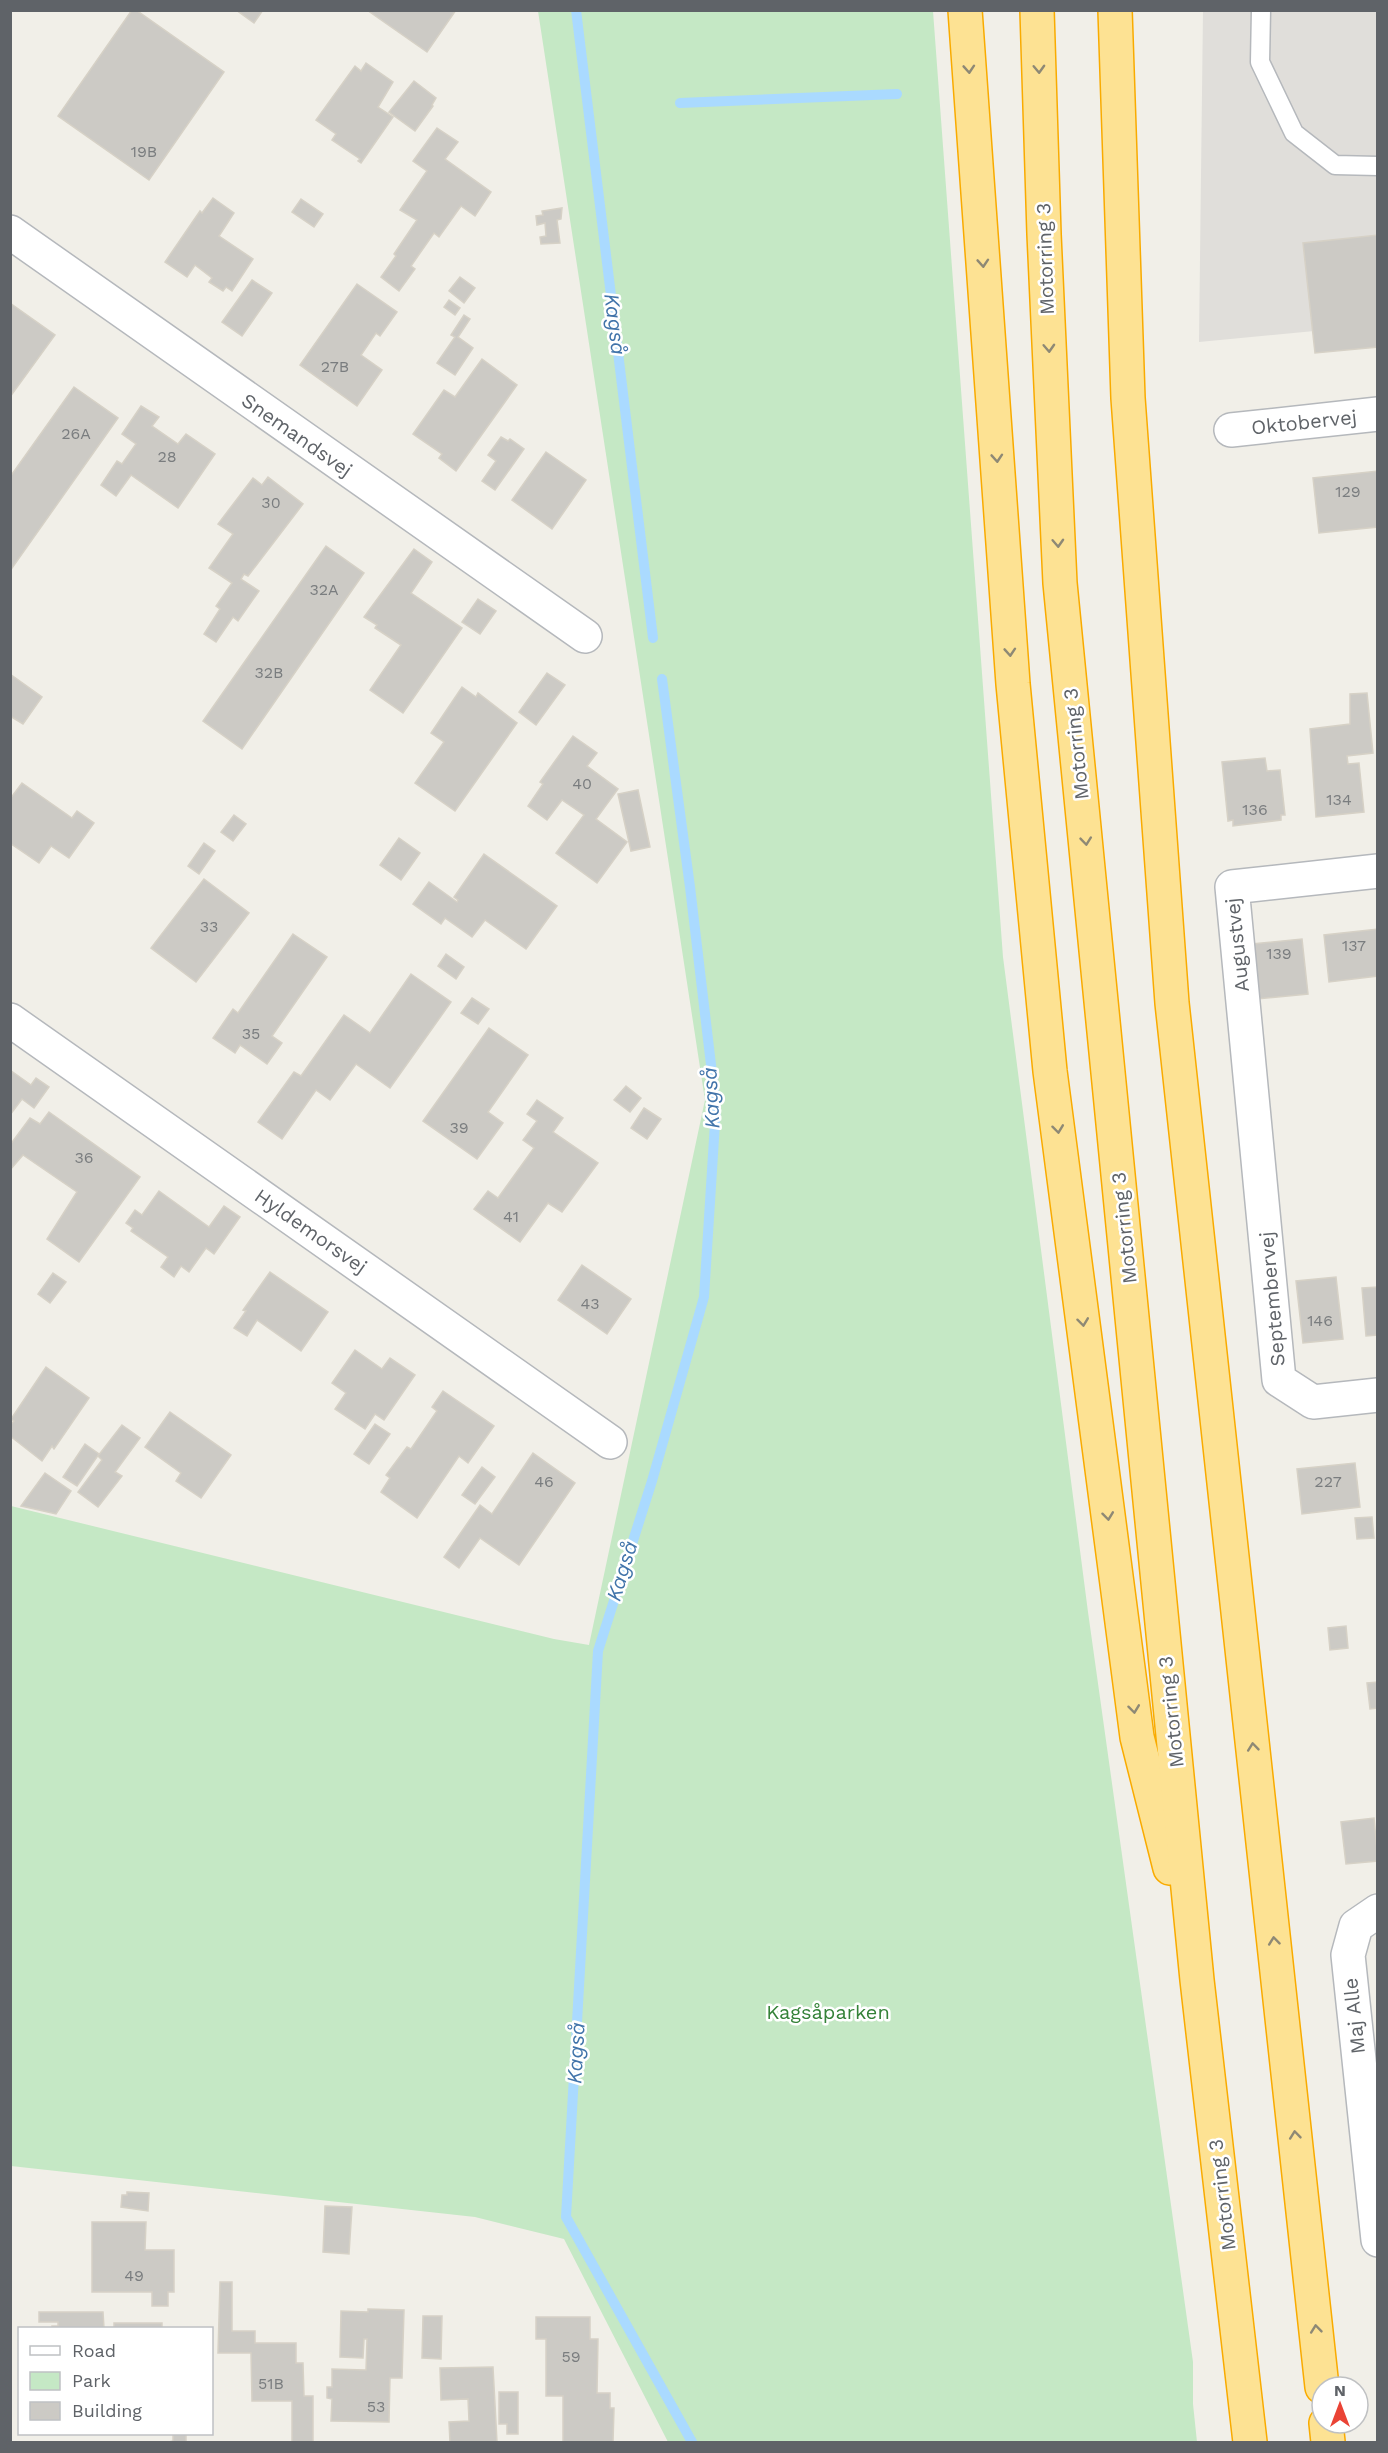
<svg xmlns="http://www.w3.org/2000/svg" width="1388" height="2453" viewBox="0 0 1388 2453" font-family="'Work Sans',sans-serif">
<rect width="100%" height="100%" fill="#f1efe8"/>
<!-- industrial -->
<polygon fill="#e0deda" points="1203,11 1377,11 1377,325 1199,342"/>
<!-- green -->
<polygon fill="#c5e8c5" points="538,11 933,11 1003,957 1088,1612 1193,2362 1193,2404 1197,2442 668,2442 564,2239 475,2217 11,2166 11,1506 554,1639 589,1645 705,1100"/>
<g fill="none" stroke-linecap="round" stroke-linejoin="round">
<!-- stream -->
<g stroke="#aadaff" stroke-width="10">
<polyline points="576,10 653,638"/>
<polyline points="680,103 897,94"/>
<polyline points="662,679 690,887 716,1107 704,1297 652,1481 598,1651 566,2217 692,2442"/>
</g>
</g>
<!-- building -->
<g fill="#cccac5" stroke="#d6d1c6" stroke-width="1.5">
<polygon points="132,10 136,10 224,72 149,180 58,116"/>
<polygon points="236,10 263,10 254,23"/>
<polygon points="367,10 456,10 427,52"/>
<polygon points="366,63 393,82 378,107 393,117 361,163 358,161 360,159 332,140 336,134 316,120 355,66 361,71"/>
<polygon points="414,81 436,98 432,105 433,106 415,131 389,112"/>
<polygon points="437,128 458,142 445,159 491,192 475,216 461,206 439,237 434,233 411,266 415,269 399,291 381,277 396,256 394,254 417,220 400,210 427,171 413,161"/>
<polygon points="213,198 234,213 219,236 253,259 232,291 226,287 223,291 209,282 212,278 195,265 187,277 165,262 200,211 202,213"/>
<polygon points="301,199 323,214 314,227 292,212"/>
<polygon points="562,208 561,219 557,220 560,243 541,244 540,237 546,236 545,223 537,225 536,216 543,215 542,211"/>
<polygon points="1378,235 1378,347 1315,353 1303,243"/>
<polygon points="460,277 475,288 464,303 449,291"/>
<polygon points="252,280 272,293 242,336 222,322"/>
<polygon points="357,284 397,312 380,336 376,333 361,355 382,370 357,406 300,365"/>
<polygon points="449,300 460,308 455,315 444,307"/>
<polygon points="10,303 55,335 10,397"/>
<polygon points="464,315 470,319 458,337 473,348 455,375 437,363 455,337 451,335"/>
<polygon points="482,359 517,385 456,471 439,458 442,454 413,434 444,390 455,397"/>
<polygon points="74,387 118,418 10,571 10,477"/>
<polygon points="141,406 159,417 152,426 178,444 186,434 215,454 178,508 131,475 116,496 101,485 117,461 122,464 136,444 122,434"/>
<polygon points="501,437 508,441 510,439 524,449 495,490 482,481 496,461 488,455"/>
<polygon points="546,452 586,480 552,529 512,500"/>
<polygon points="1378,471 1378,527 1319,533 1313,478"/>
<polygon points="268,477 303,504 248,576 244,574 241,579 259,591 238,621 233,617 216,642 204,634 220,609 216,606 232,583 209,568 233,534 218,524 253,478 262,485"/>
<polygon points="326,546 364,573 242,749 203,721"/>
<polygon points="414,549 432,562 411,593 462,628 403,713 370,690 401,645 375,628 377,625 364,617"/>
<polygon points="478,599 496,611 480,634 462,622"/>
<polygon points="547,673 565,685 536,725 519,712"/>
<polygon points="10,674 42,697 23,724 10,716"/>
<polygon points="462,687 476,697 478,693 517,723 455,811 415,783 444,742 431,733"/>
<polygon points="1367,693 1373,753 1347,756 1348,764 1359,763 1364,812 1316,817 1310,729 1350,724 1350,694"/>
<polygon points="573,736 597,753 587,766 618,789 596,819 627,842 597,883 556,853 584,815 562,800 547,820 528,806 543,784 540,782"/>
<polygon points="1265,758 1267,771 1280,770 1285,815 1281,815 1281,820 1233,826 1233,820 1228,821 1222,762"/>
<polygon points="22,783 72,818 77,811 94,823 69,858 51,846 39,863 10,843 10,799"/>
<polygon points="638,790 650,847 631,851 618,794"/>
<polygon points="234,815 246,824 233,841 221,832"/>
<polygon points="399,838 420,853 401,880 380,865"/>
<polygon points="204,843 215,851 199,874 188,866"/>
<polygon points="484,854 557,906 526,949 485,920 472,937 445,918 441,924 413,904 429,882 457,902 458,900 454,897"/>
<polygon points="204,879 249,913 196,982 151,948"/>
<polygon points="1378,929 1378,976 1329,982 1324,935"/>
<polygon points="293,934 327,957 272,1036 282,1043 267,1064 240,1045 235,1053 213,1038 233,1009 238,1013"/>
<polygon points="1302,939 1308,994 1257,999 1252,944"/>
<polygon points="446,954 464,967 456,979 438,966"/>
<polygon points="411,974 451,1002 390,1088 356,1064 330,1100 316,1090 282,1139 258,1122 294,1072 301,1076 344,1015 370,1033"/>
<polygon points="472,998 489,1009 478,1024 461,1013"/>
<polygon points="489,1028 528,1055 488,1112 503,1123 477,1159 423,1121"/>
<polygon points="10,1070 31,1085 36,1078 49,1087 34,1108 22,1099 10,1115"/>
<polygon points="626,1086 641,1098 630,1112 614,1100"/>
<polygon points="537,1100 563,1118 553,1132 598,1163 562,1212 548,1203 520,1242 474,1209 488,1191 498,1198 534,1148 523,1140 537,1121 527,1114"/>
<polygon points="644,1108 661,1119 647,1139 631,1128"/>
<polygon points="49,1112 140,1177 79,1262 47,1239 77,1192 23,1155 10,1170 10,1145 30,1118 40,1124"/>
<polygon points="159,1191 209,1227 224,1206 240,1217 214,1254 206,1248 189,1272 181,1266 174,1277 161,1267 168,1257 131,1231 133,1228 126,1223 135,1210 142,1215"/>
<polygon points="582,1265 631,1299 607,1334 558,1300"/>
<polygon points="270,1272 328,1312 301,1351 257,1320 247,1336 234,1328 246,1311 243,1310"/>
<polygon points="53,1273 66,1282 50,1303 38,1294"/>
<polygon points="1336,1277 1343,1339 1303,1343 1296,1281"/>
<polygon points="1378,1287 1378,1335 1366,1336 1362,1288"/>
<polygon points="355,1350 382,1369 390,1358 415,1375 384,1420 375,1414 365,1429 335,1409 346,1393 332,1383"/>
<polygon points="46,1367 89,1398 54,1449 52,1446 42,1461 10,1436 10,1425 14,1421 11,1419"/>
<polygon points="443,1391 494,1426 468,1463 459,1456 417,1518 381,1492 390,1478 386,1475 407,1447 411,1449 437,1411 432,1407"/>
<polygon points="170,1412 231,1455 201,1498 176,1481 181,1473 145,1447"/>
<polygon points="375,1424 390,1434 369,1464 354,1454"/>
<polygon points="122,1425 140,1438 115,1472 122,1476 98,1507 78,1492 102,1460 98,1456"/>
<polygon points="85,1444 99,1454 77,1486 63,1477"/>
<polygon points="533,1453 575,1483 519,1565 480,1538 459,1568 444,1557 480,1505 492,1514"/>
<polygon points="1355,1463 1360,1507 1302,1514 1297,1469"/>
<polygon points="482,1467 495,1477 475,1504 462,1495"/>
<polygon points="45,1473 71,1491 56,1514 21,1506"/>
<polygon points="1372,1517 1374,1538 1357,1539 1355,1518"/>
<polygon points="1346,1626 1348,1648 1330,1650 1328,1628"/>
<polygon points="1378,1682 1378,1708 1370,1709 1367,1683"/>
<polygon points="1374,1818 1378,1861 1346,1864 1341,1822"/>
<polygon points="127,2192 149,2193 148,2211 121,2207 122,2195 127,2195"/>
<polygon points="325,2206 352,2207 349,2254 323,2252"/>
<polygon points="92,2222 146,2222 145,2250 174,2250 174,2292 168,2292 168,2306 152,2306 152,2292 92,2292"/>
<polygon points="220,2282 232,2282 232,2331 255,2331 255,2343 296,2343 296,2363 303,2363 304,2396 313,2396 313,2442 292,2442 292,2401 252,2401 251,2353 218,2353"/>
<polygon points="368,2309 404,2310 402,2378 390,2378 389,2422 331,2421 332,2399 327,2398 327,2387 332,2387 332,2369 366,2370 367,2339 364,2339 363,2358 340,2357 341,2311 368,2312"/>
<polygon points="39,2312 103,2312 104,2328 52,2328 52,2326 58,2326 58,2322 39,2322"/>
<polygon points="423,2316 442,2316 441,2359 422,2358"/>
<polygon points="536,2317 590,2317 590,2339 598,2339 597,2393 610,2393 610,2408 614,2408 613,2442 563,2442 563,2396 546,2396 546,2339 536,2339"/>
<rect x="114" y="2323" width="48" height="5"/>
<polygon points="493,2367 497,2442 450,2442 449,2422 469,2421 468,2399 441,2400 440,2368"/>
<polygon points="499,2392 518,2392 518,2434 507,2434 507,2424 499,2424"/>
<polygon points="173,2434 186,2434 186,2442 169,2442 173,2441"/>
</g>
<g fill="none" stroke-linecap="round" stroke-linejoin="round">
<!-- service casing -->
<g stroke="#b5b8bc" stroke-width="21">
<polyline id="service" points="1261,10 1260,62 1294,133 1335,165 1378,166"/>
</g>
<!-- minor casing -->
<g stroke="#b5b8bc" stroke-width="36">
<g id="minor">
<polyline points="10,232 585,636"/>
<polyline points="1231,430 1378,414"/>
<polyline points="1378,871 1232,887 1279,1380 1313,1402 1378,1395"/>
<polyline points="10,1020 610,1442"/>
<polyline points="1378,1911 1356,1926 1348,1955 1378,2240"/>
</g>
</g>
<!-- motorway casing -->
<g stroke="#f9ab00" stroke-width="36">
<g id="motorway">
<polyline points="965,10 1013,684 1050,1071 1137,1737 1170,1868"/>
<polyline points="1037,10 1044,234 1060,583 1197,1980 1250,2442"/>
<polyline points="1115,10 1128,398 1172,1003 1322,2387"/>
<polyline points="1326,2423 1328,2442"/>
</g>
</g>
<!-- service -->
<use href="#service" stroke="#fff" stroke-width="18"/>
<!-- minor -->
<use href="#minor" stroke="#fff" stroke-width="33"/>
<!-- motorway -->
<use href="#motorway" stroke="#fde293" stroke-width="33"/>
</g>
<!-- one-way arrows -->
<defs><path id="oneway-chevron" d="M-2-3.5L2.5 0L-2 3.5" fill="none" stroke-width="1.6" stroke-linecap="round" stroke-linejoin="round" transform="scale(1.5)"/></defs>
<g stroke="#8e8975">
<use href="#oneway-chevron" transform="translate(969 69) rotate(86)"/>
<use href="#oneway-chevron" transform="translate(1039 69) rotate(88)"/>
<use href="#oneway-chevron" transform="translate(983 263) rotate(86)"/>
<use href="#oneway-chevron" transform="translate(1049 348) rotate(87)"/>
<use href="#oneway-chevron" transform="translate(997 458) rotate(86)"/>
<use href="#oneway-chevron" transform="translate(1058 543) rotate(87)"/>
<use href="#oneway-chevron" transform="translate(1010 652) rotate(86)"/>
<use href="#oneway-chevron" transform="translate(1086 841) rotate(84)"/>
<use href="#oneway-chevron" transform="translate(1058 1129) rotate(83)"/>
<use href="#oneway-chevron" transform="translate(1083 1322) rotate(83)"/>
<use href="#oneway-chevron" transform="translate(1108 1516) rotate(83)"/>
<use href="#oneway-chevron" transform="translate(1134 1709) rotate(83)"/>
<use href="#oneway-chevron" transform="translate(1253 1747) rotate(-96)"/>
<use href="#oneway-chevron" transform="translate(1274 1941) rotate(-96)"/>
<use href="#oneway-chevron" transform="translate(1295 2135) rotate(-96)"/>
<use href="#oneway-chevron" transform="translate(1316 2329) rotate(-96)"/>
</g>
<g text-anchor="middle" stroke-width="5" stroke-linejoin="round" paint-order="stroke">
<!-- number labels -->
<g font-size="16" fill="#7a7d7f">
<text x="144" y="157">19B</text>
<text x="335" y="372">27B</text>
<text x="76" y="439">26A</text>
<text x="167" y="462">28</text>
<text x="1348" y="497">129</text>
<text x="271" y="508">30</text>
<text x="324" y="595">32A</text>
<text x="269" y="678">32B</text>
<text x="582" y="789">40</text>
<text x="1339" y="805">134</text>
<text x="1255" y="815">136</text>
<text x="209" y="932">33</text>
<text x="1354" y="951">137</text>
<text x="1279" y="959">139</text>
<text x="251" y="1039">35</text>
<text x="459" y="1133">39</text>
<text x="84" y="1163">36</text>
<text x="511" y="1222">41</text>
<text x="590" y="1309">43</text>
<text x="1320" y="1326">146</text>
<text x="544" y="1487">46</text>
<text x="1328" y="1487">227</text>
<text x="134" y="2281">49</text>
<text x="571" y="2362">59</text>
<text x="271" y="2389">51B</text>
<text x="376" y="2412">53</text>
</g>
<!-- street labels -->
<g font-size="20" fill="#5f6368" stroke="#fff">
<text transform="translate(1045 259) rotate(-92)" y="7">Motorring 3</text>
<text transform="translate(1304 422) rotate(-6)" y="7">Oktobervej</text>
<text transform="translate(297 435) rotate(35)" y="7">Snemandsvej</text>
<text transform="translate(1076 744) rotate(-96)" y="7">Motorring 3</text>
<text transform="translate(1237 945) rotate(-96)" y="7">Augustvej</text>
<text transform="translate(1124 1228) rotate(-96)" y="7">Motorring 3</text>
<text transform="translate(311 1231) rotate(35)" y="7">Hyldemorsvej</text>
<text transform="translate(1272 1299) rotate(-95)" y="7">Septembervej</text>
<text transform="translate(1171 1712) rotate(-96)" y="7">Motorring 3</text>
<text transform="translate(1354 2016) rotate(-96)" y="7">Maj Alle</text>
<text transform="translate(1222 2195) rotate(-97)" y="7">Motorring 3</text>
</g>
<!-- park labels -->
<g font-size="20" fill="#348238" stroke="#fff">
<text x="828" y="2019">Kagsåparken</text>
</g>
<!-- water labels -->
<g font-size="21" font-style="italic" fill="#4174aa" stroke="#fff">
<text transform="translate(615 324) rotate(83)" y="7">Kagså</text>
<text transform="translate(711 1098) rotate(-93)" y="7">Kagså</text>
<text transform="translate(622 1571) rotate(-73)" y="7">Kagså</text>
<text transform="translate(576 2053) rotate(-87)" y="7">Kagså</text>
</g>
</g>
<!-- border -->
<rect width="1388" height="2453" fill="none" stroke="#5f6368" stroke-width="24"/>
<!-- legend -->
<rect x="18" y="2327" width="195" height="108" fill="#ffffff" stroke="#bfc1c3" stroke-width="1.5"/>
<rect x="30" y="2346" width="30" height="9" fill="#ffffff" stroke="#bfc1c3" stroke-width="1.5"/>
<text x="72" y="2357" font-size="18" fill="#5f6368">Road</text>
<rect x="30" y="2372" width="30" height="18" fill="#c5e8c5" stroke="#bfc1c3" stroke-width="1.5"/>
<text x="72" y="2387" font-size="18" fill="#5f6368">Park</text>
<rect x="30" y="2402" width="30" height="18" fill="#cccac5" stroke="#bfc1c3" stroke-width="1.5"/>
<text x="72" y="2417" font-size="18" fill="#5f6368">Building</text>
<!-- north arrow -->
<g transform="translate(1340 2405)"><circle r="28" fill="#ffffff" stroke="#bfc1c3" stroke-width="1.5"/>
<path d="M0-4.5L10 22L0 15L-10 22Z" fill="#ea4335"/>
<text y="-9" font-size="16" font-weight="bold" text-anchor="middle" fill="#5f6368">N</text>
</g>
</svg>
